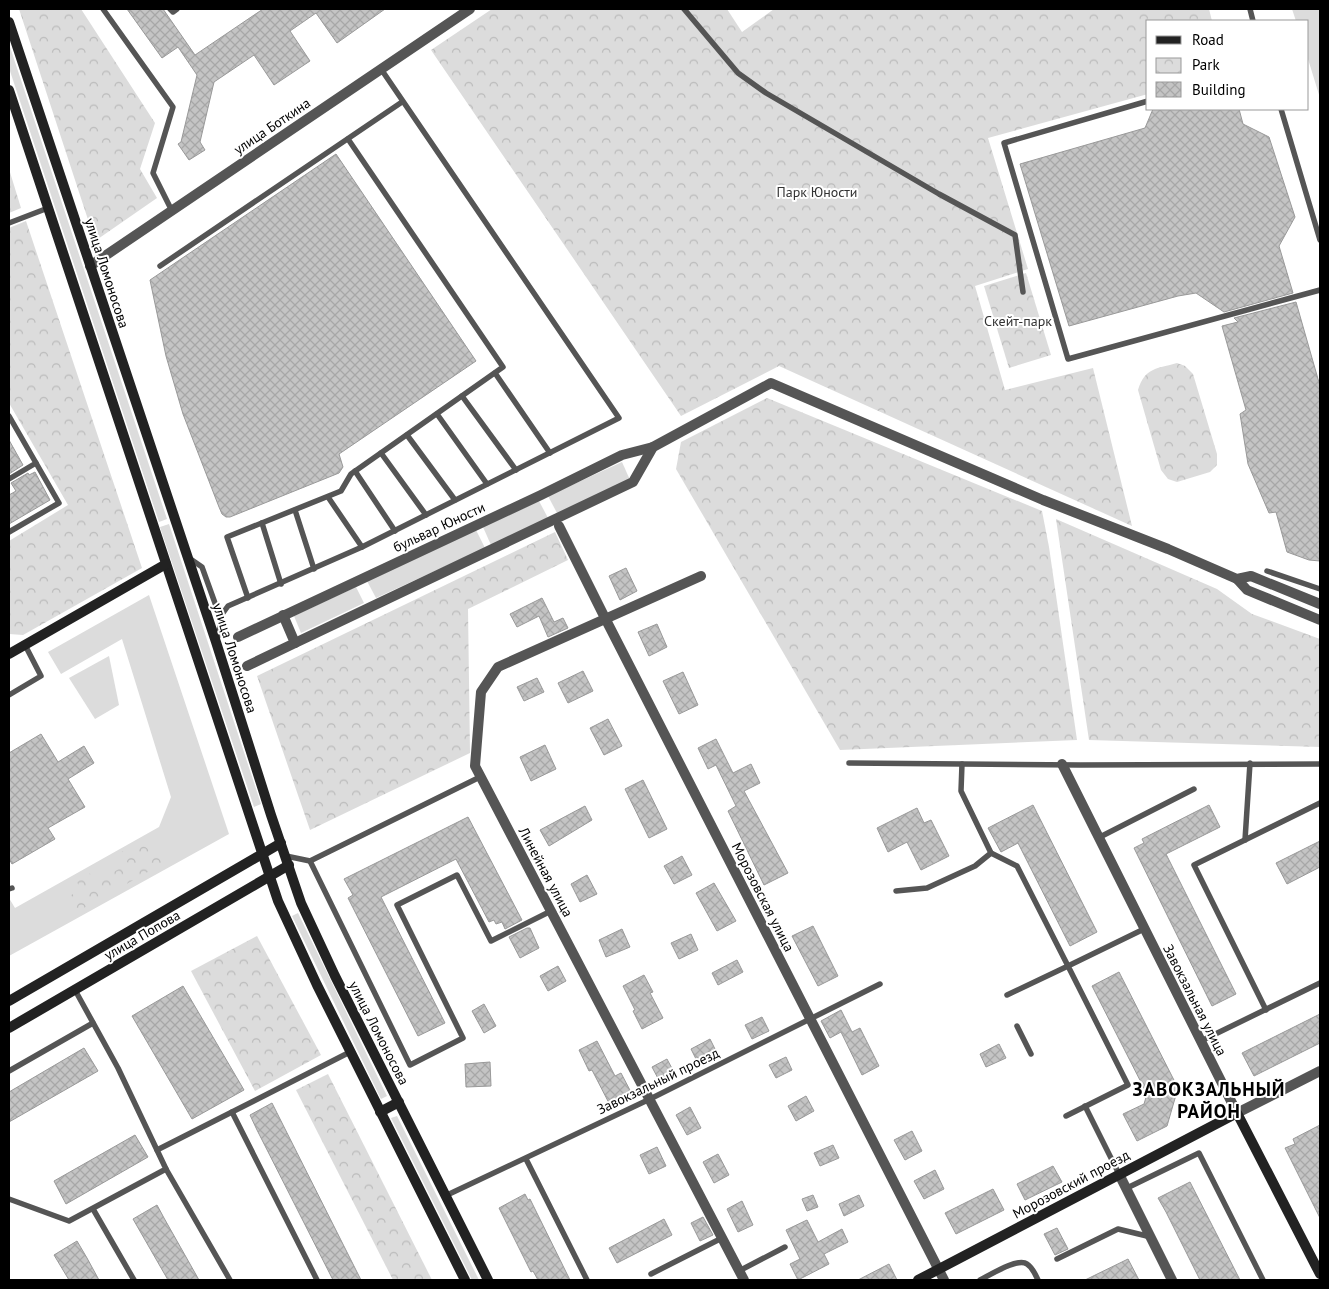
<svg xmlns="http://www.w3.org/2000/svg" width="1329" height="1289" viewBox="0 0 1329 1289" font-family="'PT Sans',sans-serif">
<defs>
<pattern id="park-crowns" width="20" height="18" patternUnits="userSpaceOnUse" patternTransform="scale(1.25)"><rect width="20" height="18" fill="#dcdcdc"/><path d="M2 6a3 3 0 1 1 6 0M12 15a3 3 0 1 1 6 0" fill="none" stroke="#bbb"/></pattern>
<pattern id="building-cross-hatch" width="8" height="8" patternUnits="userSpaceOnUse" patternTransform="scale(1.25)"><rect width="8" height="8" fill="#c4c4c4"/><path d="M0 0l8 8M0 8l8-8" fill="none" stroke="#a7a7a7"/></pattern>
</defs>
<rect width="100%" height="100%" fill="#fff"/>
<!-- grass -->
<g fill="#dcdcdc">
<polygon points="1292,9 1320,9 1320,98 1308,59 1308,21 1296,21"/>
<polygon points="9,44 167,519 159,522 9,68"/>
<polygon points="622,462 630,480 557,513 548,496"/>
<polygon points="539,501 548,518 491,545 483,527"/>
<polygon points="169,524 261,804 254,807 160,527"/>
<polygon points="476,530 485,548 376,598 367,581"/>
<polygon points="356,587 364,603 301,633 294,616"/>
<polygon points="149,595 229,834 9,956 9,898 15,908 159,827 171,797 122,639 61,674 48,652"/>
<polygon points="109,656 119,705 95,719 69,678"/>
<polygon points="298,913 387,1096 381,1099 292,916"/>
<polygon points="397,1116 479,1280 472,1280 391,1118"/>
</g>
<!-- park -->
<g fill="url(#park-crowns)">
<polygon points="19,9 81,9 155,123 140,169 157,198 95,241"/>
<polygon points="492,9 727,9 742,32 774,9 1209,9 1212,21 1148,21 1148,94 988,138 1028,269 975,286 1005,390 1093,368 1132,526 779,366 681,416 431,50"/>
<polygon points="9,169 21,208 9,213"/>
<polygon points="26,221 142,568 23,635 9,634 9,541 68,505 9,403 9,228"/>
<polygon points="1026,273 1051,355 1009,368 984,286"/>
<path d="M 1177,363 L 1185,366 L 1193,374 L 1217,454 L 1217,465 L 1210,472 L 1177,482 L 1168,479 L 1161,470 L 1138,390 C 1145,367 1157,369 1177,363 Z"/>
<polygon points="767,398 1042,511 1049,547 1077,740 840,750 676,469 681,442"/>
<polygon points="1056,519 1217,589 1252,614 1320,639 1320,747 1089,740"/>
<polygon points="555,532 568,560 468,609 470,753 310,830 257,676"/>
<polygon points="138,843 169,860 77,912 68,897 81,889 75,879 87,872 99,879 129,864 119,853"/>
<polygon points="257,936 321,1055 255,1091 191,971"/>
<polygon points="328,1074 432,1280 393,1280 296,1090"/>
</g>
<!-- building -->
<g fill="url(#building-cross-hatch)" stroke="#999">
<polygon points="127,9 163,9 195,55 263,9 385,9 337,43 316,13 290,31 310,61 274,85 254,55 214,82 200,142 205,150 189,160 178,144 181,142 197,75 178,47 162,58"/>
<polygon points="1153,109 1239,109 1243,124 1269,137 1295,217 1279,246 1293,293 1224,312 1196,293 1178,296 1069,326 1020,164 1145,128"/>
<polygon points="336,154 476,361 339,454 343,467 339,473 230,517 226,517 222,514 219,507 183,414 166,356 150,280"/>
<polygon points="1296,302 1320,386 1320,561 1309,560 1287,552 1276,512 1269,513 1248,464 1240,414 1246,410 1222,326 1238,322 1234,318"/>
<polygon points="9,440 23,465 9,474"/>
<polygon points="35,472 50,500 9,524 9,495 16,491 11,483 28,473 29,475"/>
<polygon points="626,568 637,591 620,600 609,576"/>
<polygon points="542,598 554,622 563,618 568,628 548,637 539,616 517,627 510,614"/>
<polygon points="657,624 667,647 649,656 638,632"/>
<polygon points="583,671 593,691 568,703 558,683"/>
<polygon points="683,672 698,705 679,714 663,681"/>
<polygon points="537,678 544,692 524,701 517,687"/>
<polygon points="608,719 622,746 604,755 590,728"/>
<polygon points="41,734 58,762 84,746 94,763 68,779 85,807 48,828 55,839 12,864 9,859 9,753"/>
<polygon points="716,739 733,773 751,764 760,783 744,791 788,873 764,885 728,811 736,806 716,765 708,769 698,748"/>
<polygon points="545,745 556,769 531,781 520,757"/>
<polygon points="643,780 667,829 649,838 625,789"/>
<polygon points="1033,805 1097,932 1070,946 1018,843 1001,852 988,828"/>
<polygon points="1209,805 1220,827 1166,854 1236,994 1212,1006 1134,848 1144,843 1142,839"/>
<polygon points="585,806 592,820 549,846 540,830"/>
<polygon points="917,808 924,823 931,820 949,856 921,870 907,842 888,852 877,828"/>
<polygon points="468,817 522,920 505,929 502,922 496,924 494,920 489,922 456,859 381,897 445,1023 418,1036 348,898 353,895 344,879"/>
<polygon points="1320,841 1320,867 1287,884 1276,863"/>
<polygon points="682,856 692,875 674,884 664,866"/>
<polygon points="587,875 597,894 580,902 571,884"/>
<polygon points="714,883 736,921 717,931 696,893"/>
<polygon points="813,926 838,976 818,986 792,936"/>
<polygon points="527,928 530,928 539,948 520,958 509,937"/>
<polygon points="622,929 630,947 606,957 599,940"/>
<polygon points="691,934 698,950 679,959 671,943"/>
<polygon points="737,960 743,972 718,985 712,973"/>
<polygon points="558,966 566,981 548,991 540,976"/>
<polygon points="1119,972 1178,1088 1167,1126 1137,1141 1123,1114 1144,1104 1147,1094 1092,986"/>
<polygon points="644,975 653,992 650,993 663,1018 642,1029 633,1011 635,1010 623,986"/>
<polygon points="183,986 244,1090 192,1119 132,1016"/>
<polygon points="484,1004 496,1026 484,1033 472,1011"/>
<polygon points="841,1010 852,1032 860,1028 879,1066 862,1075 841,1032 830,1038 821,1021"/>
<polygon points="1320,1014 1320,1043 1254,1076 1242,1053"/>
<polygon points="762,1017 769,1031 752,1039 745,1025"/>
<polygon points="710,1039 718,1055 699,1065 691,1049"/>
<polygon points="597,1041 615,1076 621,1073 633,1096 611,1107 592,1070 589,1071 579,1050"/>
<polygon points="999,1044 1006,1058 986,1067 980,1054"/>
<polygon points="84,1048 98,1071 9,1122 9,1092"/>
<polygon points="786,1057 792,1070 776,1078 769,1065"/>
<polygon points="667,1059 676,1076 661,1084 652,1067"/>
<polygon points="490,1062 491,1086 466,1087 465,1064"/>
<polygon points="806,1096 814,1111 796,1121 788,1106"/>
<polygon points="272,1103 361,1280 333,1280 257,1130 250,1115"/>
<polygon points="690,1107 701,1128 687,1135 676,1115"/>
<polygon points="1320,1125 1320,1218 1285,1148 1295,1144 1293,1139"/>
<polygon points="912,1131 922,1151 905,1160 894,1140"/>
<polygon points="135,1135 148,1157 66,1204 54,1181"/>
<polygon points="833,1145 839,1158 820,1166 814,1153"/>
<polygon points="657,1147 666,1166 649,1174 640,1155"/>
<polygon points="718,1154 729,1175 714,1183 703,1162"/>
<polygon points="1053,1166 1062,1182 1025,1200 1017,1184"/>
<polygon points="935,1170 944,1189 924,1199 914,1181"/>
<polygon points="1190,1182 1240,1280 1200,1280 1166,1212 1158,1198"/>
<polygon points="993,1189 1004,1210 956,1234 945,1213"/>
<polygon points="525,1194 528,1200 530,1199 570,1280 538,1280 533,1271 531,1272 499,1208"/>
<polygon points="813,1195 818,1207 807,1211 802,1199"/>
<polygon points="859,1195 864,1206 844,1216 839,1204"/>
<polygon points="742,1201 753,1225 738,1232 727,1209"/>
<polygon points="157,1205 164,1218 199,1280 168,1280 133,1219"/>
<polygon points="703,1217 713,1235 700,1241 691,1223"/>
<polygon points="664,1219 672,1235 617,1263 609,1248"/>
<polygon points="807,1220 818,1242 842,1229 848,1242 824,1254 829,1264 798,1280 790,1264 800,1259 786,1230"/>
<polygon points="1057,1228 1068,1249 1055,1255 1044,1234"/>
<polygon points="77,1241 87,1258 99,1280 69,1280 54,1255"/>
<polygon points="1128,1259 1139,1280 1085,1280"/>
<polygon points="889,1264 897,1280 858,1280"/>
</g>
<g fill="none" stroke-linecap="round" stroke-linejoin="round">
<!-- lane -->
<g stroke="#555" stroke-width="5.5">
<polyline points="103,9 173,107 153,173 172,211"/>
<polyline points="170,9 173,12 177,9"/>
<polyline points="684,9 738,73 766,93 939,194 1015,235 1023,292"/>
<polyline points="1250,9 1253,21"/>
<polyline points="1148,101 1004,143 1068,359 1320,290"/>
<polyline points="1281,109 1320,240"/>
<polyline points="9,223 48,208"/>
<polyline points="160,266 402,102"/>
<polyline points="495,373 550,453"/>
<polyline points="462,396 516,470"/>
<polyline points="437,414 487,484"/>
<polyline points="9,416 36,463 9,479"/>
<polyline points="407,435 455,500"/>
<polyline points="381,453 426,515"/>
<polyline points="355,471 395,531"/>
<polyline points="328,497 362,547"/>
<polyline points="295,510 314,569"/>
<polyline points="262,523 281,584"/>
<polyline points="9,532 59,503 36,463"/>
<polyline points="189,558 202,567 220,617 221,621 217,640"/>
<polyline points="1267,571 1320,589"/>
<polyline points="248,598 227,537 341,491 351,474 503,367 348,139"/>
<polyline points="220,617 228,606 362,547 619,418 381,69"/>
<polyline points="9,695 41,676 25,645"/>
<polyline points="849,763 1080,765 1320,764"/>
<polyline points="1098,838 1194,789"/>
<polyline points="1245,840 1250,763"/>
<polyline points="991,853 1017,866 1068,966 1007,995"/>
<polyline points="286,856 310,861 480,777"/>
<polyline points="310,861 410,1065 463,1038 397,905 457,875 491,941 551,911"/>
<polyline points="9,889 12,888"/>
<polyline points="896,891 927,888 975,866 991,853 961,791 962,764"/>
<polyline points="1266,1010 1194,865 1320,803"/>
<polyline points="1017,1026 1031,1054"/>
<polyline points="1201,1041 1320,983"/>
<polyline points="9,1071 93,1023"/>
<polyline points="1085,1106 1119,1174"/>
<polyline points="1066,1116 1128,1085 1068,966 1144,929"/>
<polyline points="157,1150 232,1112"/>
<polyline points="526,1159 587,1280"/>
<polyline points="166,1169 230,1280"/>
<polyline points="1127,1188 1199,1153 1263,1280"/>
<polyline points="445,1196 650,1099 880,984"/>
<polyline points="9,1199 69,1221 166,1169 118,1068 75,990"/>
<polyline points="93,1209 134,1280"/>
<polyline points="1057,1259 1118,1229 1151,1237"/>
<polyline points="739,1271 785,1247"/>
<polyline points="651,1274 722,1238"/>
<polyline points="317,1280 232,1112 350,1052"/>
<path d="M 980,1280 C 990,1275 1018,1257 1027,1264 C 1033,1268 1035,1274 1038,1280"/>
</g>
<!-- street -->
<g stroke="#555" stroke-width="10">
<polyline points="90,266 470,9"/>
<polyline points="559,526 605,618 944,1280"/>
<polyline points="701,576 498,667 481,692 475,766 744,1280"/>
<polyline points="1237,579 1247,590 1320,620"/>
<polyline points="238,637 541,495 622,455 653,447"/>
<polyline points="295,643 633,482 653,447 771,383 1043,500 1168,549 1237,579 1251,576 1320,604"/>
<polyline points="247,666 295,643 283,615"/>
<polyline points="1062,764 1237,1113 1320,1071"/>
<polyline points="1119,1174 1172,1280"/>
</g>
<!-- secondary -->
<g stroke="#222" stroke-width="10">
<polyline points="9,22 216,642 271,815 301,903 335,976 488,1280"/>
<polyline points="9,90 278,901 317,985 465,1280"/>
<polyline points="9,654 166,564"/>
<polyline points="9,1001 281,843"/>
<polyline points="9,1028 289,865"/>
<polyline points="380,1112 399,1102"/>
<polyline points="918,1280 1237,1113 1320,1274"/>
</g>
</g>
<g text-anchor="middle" stroke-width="4" stroke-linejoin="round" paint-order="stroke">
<!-- street labels -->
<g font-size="14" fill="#000" stroke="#fff">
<text transform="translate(272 126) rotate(-34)" y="5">улица Боткина</text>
<text transform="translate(107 273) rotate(72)" y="5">улица Ломоносова</text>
<text transform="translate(439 527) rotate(-25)" y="5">бульвар Юности</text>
<text transform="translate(235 658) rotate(72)" y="5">улица Ломоносова</text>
<text transform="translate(546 872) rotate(62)" y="5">Линейная улица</text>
<text transform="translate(763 897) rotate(63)" y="5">Морозовская улица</text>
<text transform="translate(142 935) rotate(-30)" y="5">улица Попова</text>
<text transform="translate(1195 1000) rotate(63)" y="5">Завокзальная улица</text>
<text transform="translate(379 1033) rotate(63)" y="5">улица Ломоносова</text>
<text transform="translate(658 1081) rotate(-26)" y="5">Завокзальный проезд</text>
<text transform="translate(1071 1184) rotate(-28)" y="5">Морозовский проезд</text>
</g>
<!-- park labels -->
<g font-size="14" fill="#333" stroke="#fff">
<text x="817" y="197">Парк Юности</text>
<text x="1018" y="326">Скейт-парк</text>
</g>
<!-- district labels -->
<g font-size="19" font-weight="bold" letter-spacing="1" fill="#000" stroke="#fff">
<text x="1209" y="1096">ЗАВОКЗАЛЬНЫЙ<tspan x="1209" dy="22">РАЙОН</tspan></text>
</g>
</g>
<!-- border -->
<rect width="1329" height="1289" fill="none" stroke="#000000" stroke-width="20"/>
<!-- legend -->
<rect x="1146" y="20" width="162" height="90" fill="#ffffff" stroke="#999999"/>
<rect x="1156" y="36" width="25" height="8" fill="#222222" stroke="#999999"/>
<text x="1192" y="45" font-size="15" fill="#000000">Road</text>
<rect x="1156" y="58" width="25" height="15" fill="url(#park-crowns)" stroke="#999999"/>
<text x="1192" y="70" font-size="15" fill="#000000">Park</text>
<rect x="1156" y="82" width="25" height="15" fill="url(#building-cross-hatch)" stroke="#999999"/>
<text x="1192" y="95" font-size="15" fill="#000000">Building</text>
</svg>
